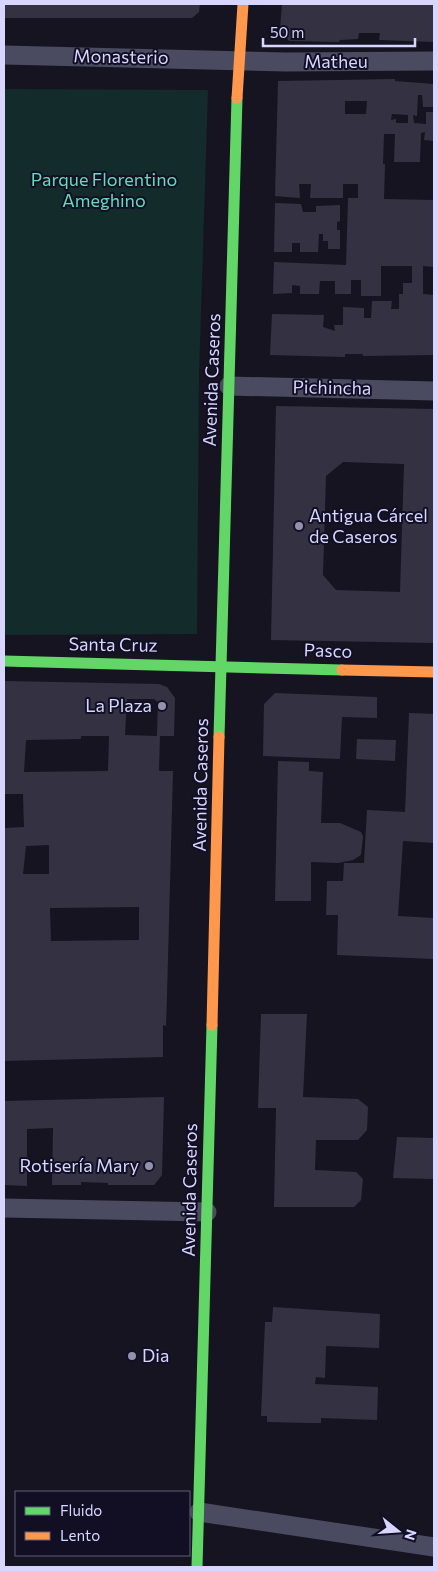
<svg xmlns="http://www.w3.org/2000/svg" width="438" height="1571" viewBox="0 0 438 1571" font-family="Commissioner,sans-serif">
<rect width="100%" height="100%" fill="#161420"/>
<!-- green -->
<polygon fill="#132b2b" points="4,89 208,90 199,376 197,634 4,635"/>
<!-- building -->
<g fill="#343242" fill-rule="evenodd">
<polygon points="4,4 200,4 199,12 192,18 4,18"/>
<polygon points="282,4 434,4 434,42 379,40 380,33 359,33 358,39 340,40 339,42 289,41 280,29"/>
<path d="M 395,79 L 395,81 L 434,84 L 434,107 L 423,107 L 422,95 L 418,95 L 417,116 L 413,115 L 414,123 L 426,124 L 426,112 L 434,112 L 434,141 L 424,140 L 425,132 L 421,133 L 420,162 L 394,162 L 395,134 L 384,134 L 383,164 L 385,164 L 384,199 L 434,200 L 434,267 L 423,266 L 423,294 L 434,295 L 434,355 L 363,356 L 363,354 L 345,354 L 345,357 L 270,355 L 272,314 L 324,315 L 323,327 L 335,331 L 334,325 L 343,325 L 343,307 L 364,308 L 364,318 L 371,318 L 372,301 L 392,301 L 391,309 L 399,309 L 399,294 L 403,294 L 403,283 L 412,283 L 412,266 L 381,266 L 381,296 L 361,296 L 361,280 L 351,280 L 351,294 L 335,294 L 335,281 L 320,281 L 319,294 L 300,294 L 300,286 L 292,285 L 292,293 L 273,294 L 274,262 L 346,265 L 348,198 L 358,198 L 358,184 L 343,184 L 343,198 L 310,198 L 311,184 L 299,184 L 300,198 L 275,196 L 278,81 ZM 345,101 L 367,101 L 366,114 L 345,114 ZM 392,114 L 408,115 L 408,123 L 396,123 L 396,119 L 391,120 Z"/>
<polygon points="275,203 301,204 303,212 316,212 316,206 340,205 340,221 337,222 337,230 340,230 340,249 328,249 328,241 323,241 323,234 319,234 318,252 300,252 300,243 292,243 292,252 274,252"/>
<path d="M 276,406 L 434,409 L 434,643 L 271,640 ZM 343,462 L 404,464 L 400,592 L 336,590 L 323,575 L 326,476 Z"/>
<path d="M 4,681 L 159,684 L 167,687 L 175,698 L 174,736 L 160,736 L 159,771 L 173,771 L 167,995 L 166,1026 L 163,1025 L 163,1057 L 4,1061 L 4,828 L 24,827 L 23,794 L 4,794 ZM 127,699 L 154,699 L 158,702 L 157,736 L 125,735 ZM 81,736 L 109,736 L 108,771 L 24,772 L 26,740 L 81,739 ZM 49,845 L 49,874 L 23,874 L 26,846 ZM 139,907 L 139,940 L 51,941 L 50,908 Z"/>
<polygon points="275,693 377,697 377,718 342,717 340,759 263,756 264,704"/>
<polygon points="409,713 434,714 434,843 403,841 398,916 434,918 434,959 337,955 338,915 326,915 327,881 343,881 344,863 364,863 367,810 405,812"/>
<polygon points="357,739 396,740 395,761 356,759"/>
<polygon points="278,761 309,762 309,771 323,772 321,823 340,823 361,832 363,837 361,855 353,860 338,863 311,862 311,901 275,901"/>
<polygon points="261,1014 307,1014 303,1097 358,1099 368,1107 367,1130 358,1140 316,1140 315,1170 356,1172 363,1179 361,1200 354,1207 274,1207 276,1108 258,1108"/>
<polygon points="164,1097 162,1175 154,1185 108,1185 108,1183 81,1182 81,1185 52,1185 53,1128 27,1129 27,1186 4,1185 4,1101"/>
<polygon points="397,1137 434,1138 434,1179 393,1178"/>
<polygon points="273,1307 380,1314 379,1348 326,1346 325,1378 316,1377 315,1384 378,1387 377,1420 321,1418 321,1423 311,1423 267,1422 267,1416 261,1416 265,1322 272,1322"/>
</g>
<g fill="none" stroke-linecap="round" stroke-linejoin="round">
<!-- street -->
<g stroke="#4a4a60" stroke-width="19">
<polyline points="4,55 286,62 434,61"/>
<polyline points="229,386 434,391"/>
<polyline points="4,1208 207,1212"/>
<polyline points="199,1512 434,1547"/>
</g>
<!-- fast -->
<g stroke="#63d668" stroke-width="11">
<polyline points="4,661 342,670"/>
<polyline points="219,737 237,98"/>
<polyline points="197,1567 212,1025"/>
</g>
<!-- slow -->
<g stroke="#ff974d" stroke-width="11">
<polyline points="237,98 243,4"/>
<polyline points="342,670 434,672"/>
<polyline points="212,1025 219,737"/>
</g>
</g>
<!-- markers -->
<g fill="#9491b0" stroke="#120f25" stroke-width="2">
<circle cx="299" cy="526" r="5"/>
<circle cx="162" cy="706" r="5"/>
<circle cx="149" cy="1166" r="5"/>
<circle cx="132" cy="1356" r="5"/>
</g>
<g text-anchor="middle" stroke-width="4" stroke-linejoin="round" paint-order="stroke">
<!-- street labels -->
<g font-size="18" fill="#d8d5fe" stroke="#120f25">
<text transform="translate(121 57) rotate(1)" y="6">Monasterio</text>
<text x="336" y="68">Matheu</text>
<text transform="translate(212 380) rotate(-88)" y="6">Avenida Caseros</text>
<text transform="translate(332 388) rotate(1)" y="6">Pichincha</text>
<text transform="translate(113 645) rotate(1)" y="6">Santa Cruz</text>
<text transform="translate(328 651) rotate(2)" y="6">Pasco</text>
<text transform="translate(201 785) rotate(-89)" y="6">Avenida Caseros</text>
<text transform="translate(190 1190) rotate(-89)" y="6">Avenida Caseros</text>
</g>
<!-- park labels -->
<g font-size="18" fill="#62dcb9" stroke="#120f25">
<text x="104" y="186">Parque Florentino<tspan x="104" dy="21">Ameghino</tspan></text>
</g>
<!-- poi labels -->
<g font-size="18" fill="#d8d5fe" stroke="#120f25" text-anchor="start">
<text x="309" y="522">Antigua Cárcel<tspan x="309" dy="21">de Caseros</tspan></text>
<text x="152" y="712" text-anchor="end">La Plaza</text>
<text x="139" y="1172" text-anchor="end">Rotisería Mary</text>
<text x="142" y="1362">Dia</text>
</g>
</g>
<!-- border -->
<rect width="438" height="1571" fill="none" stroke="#d8d5fe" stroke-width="10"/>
<!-- legend -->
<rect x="15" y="1491" width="175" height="65" fill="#120f25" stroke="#615e7c"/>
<rect x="25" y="1507" width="25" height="8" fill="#63d668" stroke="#615e7c"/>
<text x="60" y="1516" font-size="15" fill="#d8d5fe">Fluido</text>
<rect x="25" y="1532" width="25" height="8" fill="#ff974d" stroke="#615e7c"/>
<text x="60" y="1541" font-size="15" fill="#d8d5fe">Lento</text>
<!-- north arrow -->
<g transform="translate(398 1531) rotate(107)" stroke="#120f25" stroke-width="4" paint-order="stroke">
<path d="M0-4L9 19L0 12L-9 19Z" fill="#d8d5fe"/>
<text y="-8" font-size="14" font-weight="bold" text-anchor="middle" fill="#d8d5fe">N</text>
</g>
<!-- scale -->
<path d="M263 38v8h152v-8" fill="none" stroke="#d8d5fe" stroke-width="2.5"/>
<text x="270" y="38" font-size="15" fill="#d8d5fe" stroke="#120f25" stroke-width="4" paint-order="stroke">50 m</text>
</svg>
